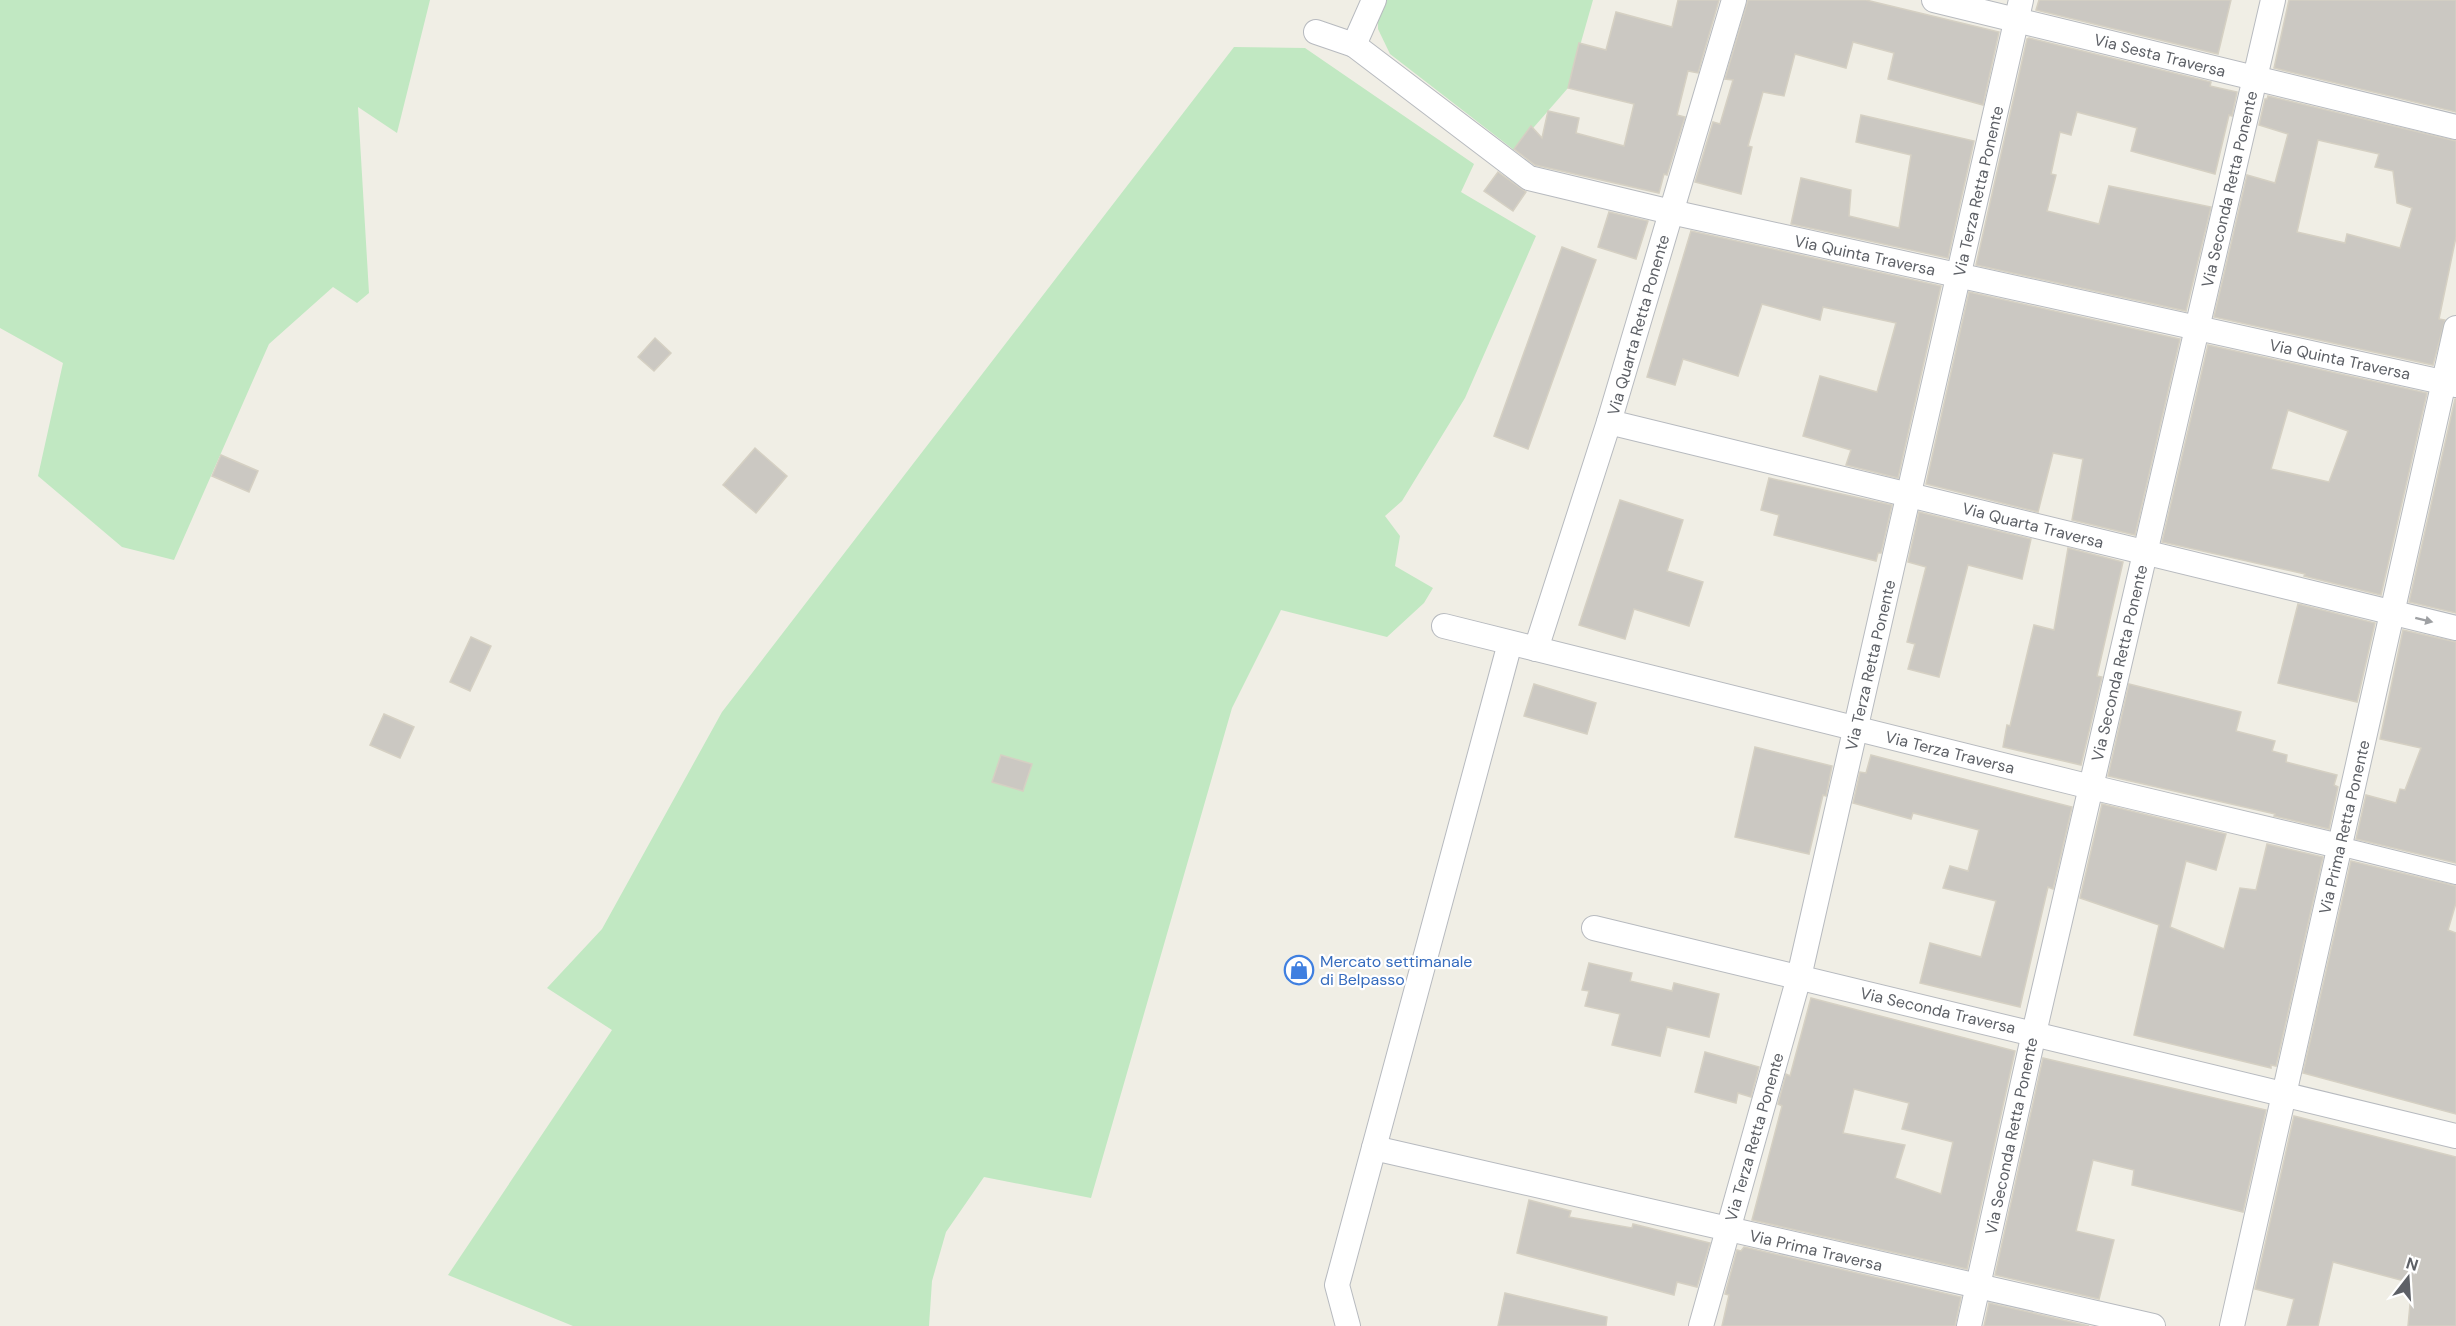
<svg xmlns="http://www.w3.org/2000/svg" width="2456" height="1326" viewBox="0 0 2456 1326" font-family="'DM Sans',sans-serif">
<rect width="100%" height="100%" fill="#f0eee5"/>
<!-- green -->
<g fill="#c1e8c2">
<polygon points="0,0 430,0 397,133 358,107 369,293 357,303 333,287 269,344 174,560 122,547 38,476 63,363 0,328"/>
<polygon points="1386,0 1593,0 1568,88 1514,150 1390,54 1378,29 1378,16"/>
<polygon points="1234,47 1305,48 1474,164 1461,192 1536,236 1465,398 1402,501 1385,516 1400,536 1395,566 1433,588 1424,603 1387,637 1281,610 1232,708 1091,1198 984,1177 946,1232 932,1281 929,1326 573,1326 448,1275 612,1030 547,988 602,929 722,712"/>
</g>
<!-- building -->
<g fill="#cbc8c2" stroke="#d5d0c3" stroke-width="1.5" fill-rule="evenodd">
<polygon points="1678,0 1719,0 1698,73 1688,71 1677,115 1685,117 1667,175 1664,174 1659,193 1535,165 1514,149 1531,126 1542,138 1548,111 1579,118 1576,133 1624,146 1634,104 1568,88 1579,43 1606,50 1616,12 1672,27"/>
<polygon points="1748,0 1866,0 1999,32 1983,105 1888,79 1894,53 1853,42 1846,68 1795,54 1784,96 1763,92 1748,146 1752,147 1741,194 1695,182 1713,122 1720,124 1733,80 1725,79"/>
<polygon points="2039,0 2231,0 2218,54 2036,10"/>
<polygon points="2289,0 2456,0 2456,112 2274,68"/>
<polygon points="2029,38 2211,82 2210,86 2237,92 2232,116 2229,115 2215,174 2131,151 2137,128 2077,112 2071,135 2060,132 2051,174 2056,175 2047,211 2099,224 2109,186 2211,207 2186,311 1976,265 2027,39"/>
<path d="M 2268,96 L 2456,141 L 2456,237 L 2439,319 L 2445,320 L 2433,365 L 2214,317 L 2247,175 L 2275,183 L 2288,134 L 2259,125 L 2265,99 L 2267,99 ZM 2318,140 L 2379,154 L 2375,167 L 2393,171 L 2397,203 L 2412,208 L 2400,248 L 2347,234 L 2345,243 L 2297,232 Z"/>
<polygon points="1861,115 1974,141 1948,258 1791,224 1801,178 1851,190 1849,216 1899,228 1911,155 1856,142"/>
<polygon points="1498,172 1526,192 1513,211 1484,191"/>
<polygon points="1609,212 1648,221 1636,259 1598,247"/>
<polygon points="1691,231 1941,286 1898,478 1846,465 1851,450 1803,436 1820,376 1877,392 1896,323 1823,307 1820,320 1762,304 1738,376 1683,359 1675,385 1647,377"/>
<polygon points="1562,247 1596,260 1528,449 1494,436"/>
<polygon points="1969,292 2180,339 2135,535 2072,520 2083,459 2053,453 2038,512 1926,484"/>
<polygon points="655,338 671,353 654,371 638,357"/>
<path d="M 2208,345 L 2427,393 L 2381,595 L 2304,576 L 2305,574 L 2162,542 ZM 2288,410 L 2348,431 L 2329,482 L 2271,469 Z"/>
<polygon points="2455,399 2456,399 2456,613 2409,602"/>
<polygon points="755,448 787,476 756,513 723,485"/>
<polygon points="221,455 258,471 249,492 212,476"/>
<polygon points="1769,478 1892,505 1881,553 1878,553 1876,561 1774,535 1779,515 1761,510"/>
<polygon points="1620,500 1683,520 1667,571 1703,582 1689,626 1634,609 1625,639 1579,625"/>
<polygon points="1919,512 2031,539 2022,579 1968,565 1939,677 1908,669 1915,644 1907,642 1926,567 1908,562"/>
<polygon points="2068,548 2123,562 2097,676 2102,677 2081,765 2003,747 2007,725 2010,726 2034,625 2054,630"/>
<polygon points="2298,604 2375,623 2357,702 2278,683"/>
<polygon points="2403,630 2456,642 2456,863 2356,839 2366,795 2396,803 2400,789 2405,790 2421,748 2380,739"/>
<polygon points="471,637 491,646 470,691 450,682"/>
<polygon points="1534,684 1596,703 1587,734 1524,716"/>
<polygon points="2129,684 2241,712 2236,731 2275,741 2272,751 2287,755 2286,762 2337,775 2334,785 2338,787 2329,829 2274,816 2275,814 2108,776"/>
<polygon points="384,714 414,727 400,758 370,745"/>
<polygon points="1755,747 1832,766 1826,796 1823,795 1809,854 1735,837"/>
<polygon points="1001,755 1032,764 1023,791 992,782"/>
<polygon points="1871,755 2072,807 2053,889 2048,887 2020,1007 1920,983 1930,943 1981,957 1996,901 1943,888 1950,866 1968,871 1979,830 1913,813 1911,819 1853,803 1860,772 1866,773"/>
<polygon points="2102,804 2226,834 2216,870 2186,861 2170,927 2224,949 2240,888 2256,890 2267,844 2323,857 2276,1066 2271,1065 2271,1068 2134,1035 2159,925 2080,898"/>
<polygon points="2351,861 2456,886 2456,903 2448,930 2456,933 2456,1114 2303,1073"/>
<polygon points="1589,963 1632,973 1630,981 1672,991 1674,983 1719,994 1709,1037 1667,1027 1660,1056 1612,1045 1620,1014 1585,1006 1589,991 1582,990"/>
<path d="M 1811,998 L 2015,1051 L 1967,1269 L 1752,1220 L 1782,1106 L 1778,1104 L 1786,1074 L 1790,1076 ZM 1854,1089 L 1909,1103 L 1902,1129 L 1953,1142 L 1941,1194 L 1895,1178 L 1905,1145 L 1843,1133 Z"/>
<polygon points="1705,1052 1759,1067 1751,1097 1738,1093 1736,1103 1695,1092"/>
<polygon points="2043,1058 2266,1110 2243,1212 2132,1185 2134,1170 2093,1160 2076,1231 2114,1240 2099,1299 1995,1275"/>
<polygon points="2294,1116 2456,1157 2456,1326 2408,1326 2412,1283 2333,1262 2318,1326 2287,1326 2294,1299 2255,1289"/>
<polygon points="1529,1200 1571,1211 1569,1217 1632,1228 1633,1224 1710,1243 1697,1287 1677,1282 1674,1295 1517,1253"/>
<polygon points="1744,1247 1961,1297 1955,1326 1722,1326 1729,1295 1725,1294 1737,1250 1741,1251"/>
<polygon points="1505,1293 1607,1317 1606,1326 1498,1326"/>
<polygon points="1989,1303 2089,1326 1984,1326"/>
</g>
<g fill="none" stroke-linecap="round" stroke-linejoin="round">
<!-- pedestrian casing -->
<g stroke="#b7babf" stroke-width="20">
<polyline id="pedestrian" points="2339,846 2456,875"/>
</g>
<!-- minor casing -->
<g stroke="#b7babf" stroke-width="26">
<g id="minor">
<polyline points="1934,0 2456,127"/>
<polyline points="1316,32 1354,45 1529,178 1671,212 2456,385"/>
<polyline points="1354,45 1374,0"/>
<polyline points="1609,422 2456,628"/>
<polyline points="1444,626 2091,787 2339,846"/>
<polyline points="1536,649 1609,422 1734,0"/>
<polyline points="1594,928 2456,1136"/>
<polyline points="1374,1148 2153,1326"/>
<polyline points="1348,1326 1337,1285 1510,643"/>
<polyline points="1701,1326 1799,977 2021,0"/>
<polyline points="1969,1326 2034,1033 2273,0"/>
<polyline points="2232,1326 2456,328"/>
</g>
</g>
<!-- pedestrian -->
<use href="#pedestrian" stroke="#fff" stroke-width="18"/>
<!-- minor -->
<use href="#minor" stroke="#fff" stroke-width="24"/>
</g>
<!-- one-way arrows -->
<defs><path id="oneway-solid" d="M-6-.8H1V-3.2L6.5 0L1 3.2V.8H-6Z" transform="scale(1.5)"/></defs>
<use fill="#9ea0a3" href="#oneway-solid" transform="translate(2424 620) rotate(14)"/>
<!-- icons -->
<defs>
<g id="shop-ring" transform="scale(1.5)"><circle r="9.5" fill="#fff" stroke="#3f7fe0" stroke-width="1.5"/><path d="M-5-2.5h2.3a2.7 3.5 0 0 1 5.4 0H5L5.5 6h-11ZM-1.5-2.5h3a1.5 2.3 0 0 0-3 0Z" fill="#3f7fe0"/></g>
</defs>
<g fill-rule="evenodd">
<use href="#shop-ring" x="1299" y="970"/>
</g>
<g text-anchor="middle" stroke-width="4.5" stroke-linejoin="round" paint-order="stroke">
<!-- street labels -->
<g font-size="16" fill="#5d6066" stroke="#fff">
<text transform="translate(2160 55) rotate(14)" y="6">Via Sesta Traversa</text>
<text transform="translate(2229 189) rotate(-77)" y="6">Via Seconda Retta Ponente</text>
<text transform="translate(1978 191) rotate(-77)" y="6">Via Terza Retta Ponente</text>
<text transform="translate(1865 255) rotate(12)" y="6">Via Quinta Traversa</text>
<text transform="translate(1638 325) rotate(-74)" y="6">Via Quarta Retta Ponente</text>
<text transform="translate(2340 359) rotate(12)" y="6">Via Quinta Traversa</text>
<text transform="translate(2033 525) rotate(14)" y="6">Via Quarta Traversa</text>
<text transform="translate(2119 663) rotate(-77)" y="6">Via Seconda Retta Ponente</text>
<text transform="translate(1870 665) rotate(-77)" y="6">Via Terza Retta Ponente</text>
<text transform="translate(1950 752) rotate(14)" y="6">Via Terza Traversa</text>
<text transform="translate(2344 827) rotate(-77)" y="6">Via Prima Retta Ponente</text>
<text transform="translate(1938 1010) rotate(13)" y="6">Via Seconda Traversa</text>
<text transform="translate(2011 1136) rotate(-78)" y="6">Via Seconda Retta Ponente</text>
<text transform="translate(1754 1137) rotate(-74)" y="6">Via Terza Retta Ponente</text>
<text transform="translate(1816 1250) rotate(13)" y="6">Via Prima Traversa</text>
</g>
<!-- shop labels -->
<g font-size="16" fill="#366cbe" stroke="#fff" text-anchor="start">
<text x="1320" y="967">Mercato settimanale<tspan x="1320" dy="18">di Belpasso</tspan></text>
</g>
</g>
<!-- north arrow -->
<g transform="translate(2408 1278) rotate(17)" stroke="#ffffff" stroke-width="4.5" paint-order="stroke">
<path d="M0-4.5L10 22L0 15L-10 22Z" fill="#5d6066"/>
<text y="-9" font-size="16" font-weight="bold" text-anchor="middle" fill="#5d6066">N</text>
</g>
</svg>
